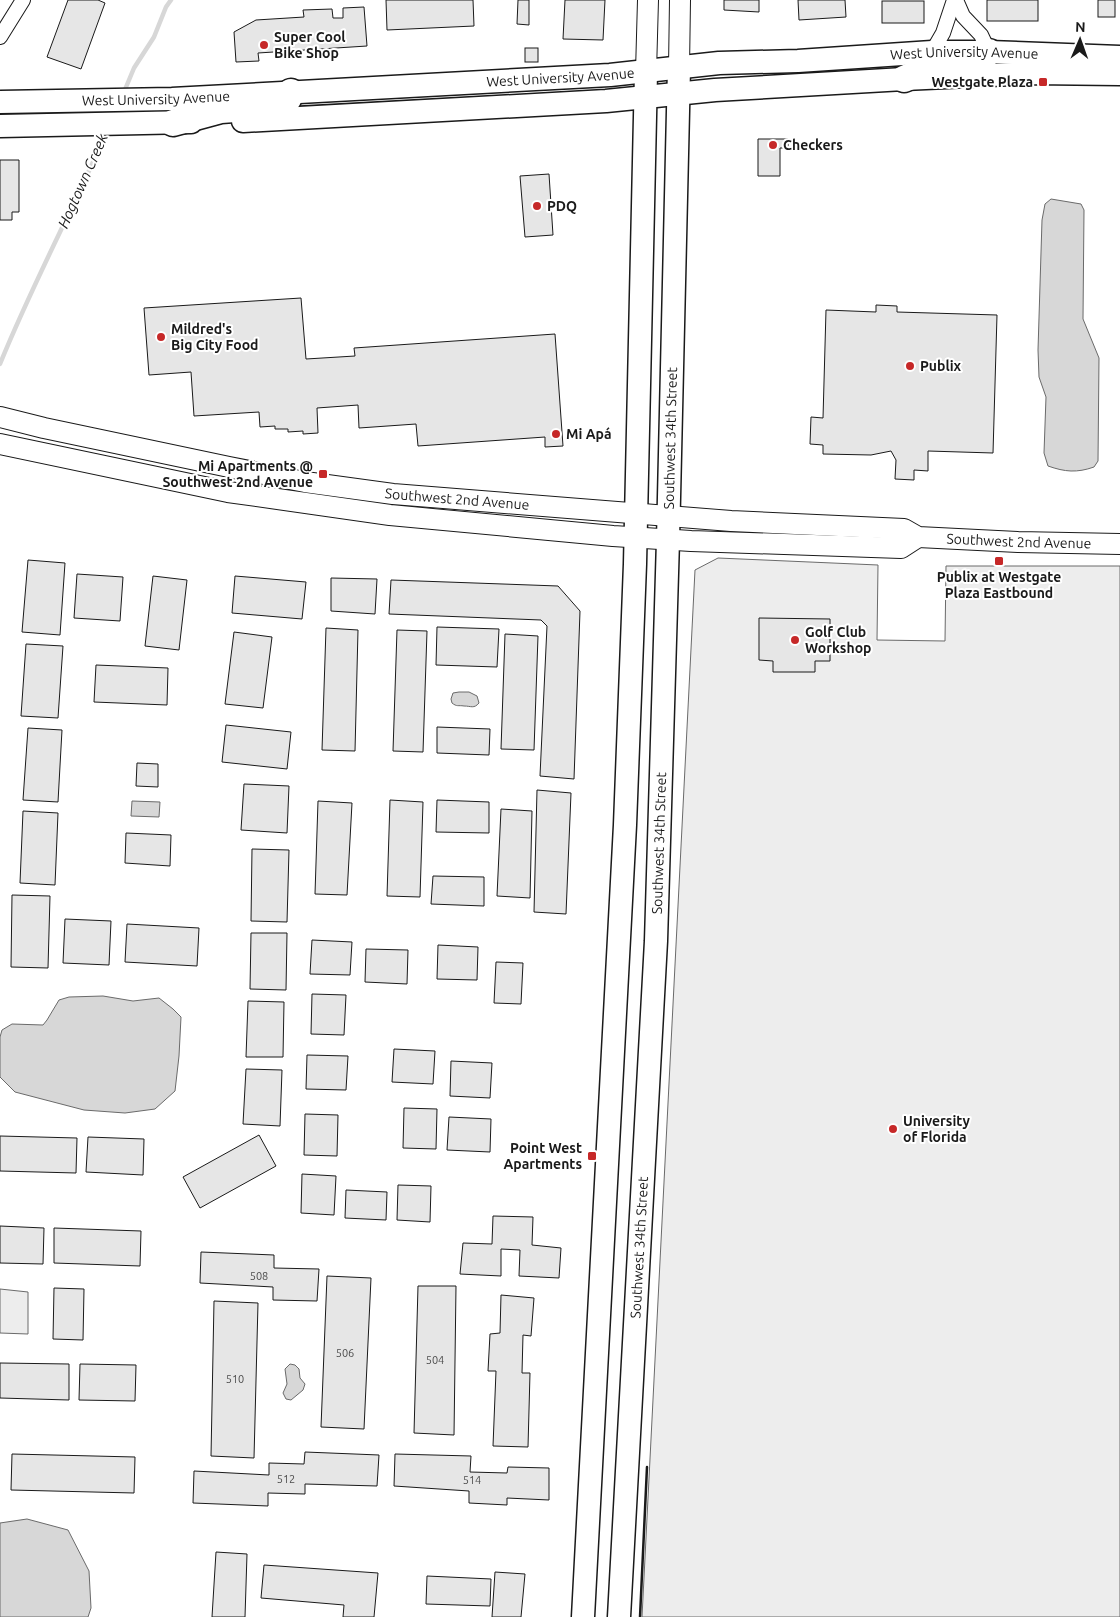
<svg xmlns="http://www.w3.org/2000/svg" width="1120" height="1617" viewBox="0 0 1120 1617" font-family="Ubuntu,sans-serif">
<rect width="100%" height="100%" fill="#fff"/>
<!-- green -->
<g fill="#ededed" stroke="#6a6a6a">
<polygon points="718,558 878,565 877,640 945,641 946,566 1120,566 1120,1617 642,1617 695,570"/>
<polygon points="0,1289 28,1292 28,1334 0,1333"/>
</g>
<!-- water -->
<g fill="#d7d7d7" stroke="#6a6a6a">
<path d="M 1051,199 L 1081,204 L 1084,210 L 1083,319 L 1099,358 L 1098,461 L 1094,467 C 1077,473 1065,472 1048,466 L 1044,453 L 1046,397 L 1039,377 L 1038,350 L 1042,220 L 1045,204 Z"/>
<path d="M 459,692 L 469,692 L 477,696 L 479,703 C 474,709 471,706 464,706 C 458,705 457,707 452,703 L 451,699 L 453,693 Z"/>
<polygon points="132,801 160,802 159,817 131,816"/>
<polygon points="103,996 133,1001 159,998 173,1009 181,1017 179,1056 175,1091 155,1109 125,1113 84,1110 15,1092 0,1077 0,1037 2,1030 12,1024 43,1025 47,1020 59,1000 69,997"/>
<polygon points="290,1364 295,1365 299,1369 300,1378 305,1384 303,1390 291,1400 286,1399 283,1393 287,1384 285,1369"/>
<polygon points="27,1519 68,1530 89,1571 91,1608 88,1617 0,1617 0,1523"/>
</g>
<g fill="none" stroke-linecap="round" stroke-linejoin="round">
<!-- stream -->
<g stroke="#d7d7d7" stroke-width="4.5">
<polyline points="124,92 134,68 154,37 166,7 171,0"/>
<path d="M 0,364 C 32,285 73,209 107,131"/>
</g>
</g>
<!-- building -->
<g fill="#e6e6e6" stroke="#1a1a1a">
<polygon points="68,0 98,0 105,3 81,69 47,57"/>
<polygon points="386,0 473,0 474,26 387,30"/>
<polygon points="518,0 529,0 529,25 517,24"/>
<polygon points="565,0 605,0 603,40 563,39"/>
<polygon points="724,0 759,0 759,12 724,10"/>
<polygon points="798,0 845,0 846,17 799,20"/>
<rect x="987" y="0" width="51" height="21"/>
<rect x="1098" y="0" width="17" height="17"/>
<rect x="882" y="1" width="42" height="22"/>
<polygon points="364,7 367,46 258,53 259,61 236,62 234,32 256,20 304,17 303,10 332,9 333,18 343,18 343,8"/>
<rect x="525" y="48" width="13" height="14"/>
<polygon points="758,139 788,139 788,148 780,148 780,176 758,176"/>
<polygon points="0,160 19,160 19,212 12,212 12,220 0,220"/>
<polygon points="549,174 553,235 525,237 520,176"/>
<polygon points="301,298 306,359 355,356 354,348 555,334 563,446 545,447 545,437 418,446 416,424 359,428 358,405 317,408 318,433 303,434 303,431 288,432 288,429 275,429 275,426 260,427 259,412 194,416 191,372 149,375 144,308"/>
<polygon points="876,305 897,306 897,312 997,315 993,453 928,451 928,471 914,470 914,480 895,479 896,460 891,451 871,455 823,454 823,445 810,444 811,417 823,418 826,310 876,312"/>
<polygon points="28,560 65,563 60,635 22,632"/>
<polygon points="77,574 123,577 120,621 74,618"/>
<polygon points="153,576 187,580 179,650 145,646"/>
<polygon points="235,576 306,582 302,619 232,613"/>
<polygon points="331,578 377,579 375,614 331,611"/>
<polygon points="391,580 558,586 580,611 574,779 540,776 547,626 541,620 389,614"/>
<polygon points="759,618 830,619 830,661 815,661 815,672 773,672 773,661 759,660"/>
<polygon points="437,627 499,629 497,667 436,665"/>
<polygon points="326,628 358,630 355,751 322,750"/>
<polygon points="397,630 427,631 423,752 393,751"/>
<polygon points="234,632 272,637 263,708 225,704"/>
<polygon points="505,634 538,636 534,750 501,749"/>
<polygon points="26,644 63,646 58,718 21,716"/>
<polygon points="96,665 168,668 167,705 94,702"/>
<polygon points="226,725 291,732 287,769 222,762"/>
<polygon points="437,727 490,729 489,755 437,753"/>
<polygon points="28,728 62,730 58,802 23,800"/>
<polygon points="137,763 158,764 158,787 136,786"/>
<polygon points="244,784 289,786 287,833 241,830"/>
<polygon points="537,790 571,793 566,914 534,912"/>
<polygon points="390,800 423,802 420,897 387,896"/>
<polygon points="437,800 489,802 489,833 436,832"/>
<polygon points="318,801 352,803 347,895 315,894"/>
<polygon points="501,809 532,811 530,898 497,896"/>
<polygon points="23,811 58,813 55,885 20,883"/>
<polygon points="126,833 171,835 170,866 125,863"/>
<polygon points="252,849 289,850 287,922 251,921"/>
<polygon points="433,876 484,877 484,906 431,904"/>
<polygon points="12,895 50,896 48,968 11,967"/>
<polygon points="65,919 111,921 109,965 63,963"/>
<polygon points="127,924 199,928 197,966 125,962"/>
<polygon points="251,933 287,933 286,990 250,989"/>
<polygon points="312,940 352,942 350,975 310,974"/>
<polygon points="438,945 478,947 477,980 437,979"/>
<polygon points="366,949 408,950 407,984 365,982"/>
<polygon points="496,962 523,963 521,1004 494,1003"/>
<polygon points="312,994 346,995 344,1035 311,1034"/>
<polygon points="248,1001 284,1002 283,1057 246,1057"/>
<polygon points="394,1049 435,1051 433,1084 392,1082"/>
<polygon points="307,1055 348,1056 346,1090 306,1089"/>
<polygon points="451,1061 492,1063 490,1098 450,1096"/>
<polygon points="246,1069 282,1070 280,1126 243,1124"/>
<polygon points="404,1108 437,1109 436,1149 403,1148"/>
<polygon points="305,1114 338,1115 337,1156 304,1155"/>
<polygon points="449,1117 491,1119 490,1152 447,1150"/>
<polygon points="259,1135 276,1166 200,1208 183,1177"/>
<polygon points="0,1136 77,1138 76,1173 0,1171"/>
<polygon points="88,1137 144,1139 143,1175 86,1172"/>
<polygon points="302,1174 336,1176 334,1215 301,1213"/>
<polygon points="398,1185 431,1186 430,1222 397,1220"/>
<polygon points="346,1190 387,1192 386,1220 345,1218"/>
<polygon points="493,1216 533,1217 532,1245 561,1248 559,1278 519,1276 520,1250 501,1249 501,1276 460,1274 463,1243 492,1244"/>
<polygon points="0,1226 44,1228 43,1264 0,1263"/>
<polygon points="54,1228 141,1231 140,1266 54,1263"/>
<polygon points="201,1252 274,1255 274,1268 319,1269 317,1301 273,1300 273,1287 200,1283"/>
<polygon points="327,1276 371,1278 364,1429 321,1427"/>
<polygon points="418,1286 456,1286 454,1435 414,1433"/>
<polygon points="54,1288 84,1289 83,1340 53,1339"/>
<polygon points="501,1295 534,1298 531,1336 523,1335 522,1373 530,1373 528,1447 493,1446 496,1371 488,1371 490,1334 500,1333"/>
<polygon points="214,1301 258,1303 254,1458 211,1456"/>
<polygon points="0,1363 69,1364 69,1400 0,1398"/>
<polygon points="80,1364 136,1365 135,1401 79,1400"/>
<polygon points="305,1452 379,1455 377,1486 305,1484 305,1494 268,1493 268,1506 193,1503 194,1471 269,1475 269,1463 304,1464"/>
<polygon points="12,1454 135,1457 134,1493 11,1490"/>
<polygon points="395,1454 471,1456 470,1472 507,1473 508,1467 549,1468 549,1500 507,1498 507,1505 469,1503 469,1491 394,1486"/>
<polygon points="216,1552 247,1554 245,1617 212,1617"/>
<polygon points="264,1565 378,1573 374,1617 343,1617 344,1605 261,1598"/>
<polygon points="495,1572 525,1574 521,1617 492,1617"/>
<polygon points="427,1576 491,1579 490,1606 426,1604"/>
</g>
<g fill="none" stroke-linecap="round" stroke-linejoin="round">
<!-- street casing -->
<g stroke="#1a1a1a" stroke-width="16">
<g id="street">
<polyline points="956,0 963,16 981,35 989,52"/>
<polyline points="0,37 23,0"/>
<polyline points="932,52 943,33 954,0"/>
</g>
</g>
<!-- secondary casing -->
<g stroke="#1a1a1a" stroke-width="22">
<g id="secondary">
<polyline points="679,68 680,0"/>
<polyline points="646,72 648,0"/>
<path id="s1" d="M 0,417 L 44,428 L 229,467 L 305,482 L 393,494 L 731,521 L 904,529 L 918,537 L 1018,542 L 1120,544"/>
<polyline points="0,444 228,492 390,515 613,536 691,541 901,548 918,537"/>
</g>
</g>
<!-- primary casing -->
<g stroke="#1a1a1a" stroke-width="25">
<g id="primary">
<path id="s2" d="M 0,102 L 172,99 L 610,75 L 719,63 L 798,61 L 932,52 L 989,52 L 1120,57"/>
<polyline points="243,121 606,101 715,90 904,79 1032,73 1120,74"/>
<polyline points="0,126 191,122"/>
<polyline points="583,1617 625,825 635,564 646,72"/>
<path id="s3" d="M 619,1617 L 656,941 L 668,540 L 679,68"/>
</g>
</g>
<!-- highway casing -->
<g stroke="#1a1a1a" stroke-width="29">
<g id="highway">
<polyline points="904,79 929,68 969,67 989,52"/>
<path d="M 173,123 L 221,110 L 277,106 C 286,104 288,101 291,92"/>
</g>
</g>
<!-- street -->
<use href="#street" stroke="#fff" stroke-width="14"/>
<!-- secondary -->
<use href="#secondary" stroke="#fff" stroke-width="20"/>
<!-- primary -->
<use href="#primary" stroke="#fff" stroke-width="22"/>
<!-- highway -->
<use href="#highway" stroke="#fff" stroke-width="26"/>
<!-- wall -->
<polyline stroke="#1a1a1a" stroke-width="2.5" points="640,1617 647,1467"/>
</g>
<!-- markers -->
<g fill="#c62828" stroke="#fff" stroke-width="2">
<circle cx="264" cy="45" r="5"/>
<rect x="1038" y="77" width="10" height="10" rx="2.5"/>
<circle cx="773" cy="145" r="5"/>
<circle cx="537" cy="206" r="5"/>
<circle cx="161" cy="337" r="5"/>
<circle cx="910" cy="366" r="5"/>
<circle cx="556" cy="434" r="5"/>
<rect x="318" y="469" width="10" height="10" rx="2.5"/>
<rect x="994" y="556" width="10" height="10" rx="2.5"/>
<circle cx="795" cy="640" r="5"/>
<circle cx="893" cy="1129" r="5"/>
<rect x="587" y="1151" width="10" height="10" rx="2.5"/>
</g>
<g text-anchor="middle" stroke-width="4" stroke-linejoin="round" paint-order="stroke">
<!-- number labels -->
<g font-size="11" fill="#4d4d4d">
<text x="259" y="1280">508</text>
<text x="345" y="1357">506</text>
<text x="435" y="1364">504</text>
<text x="235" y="1383">510</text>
<text x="286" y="1483">512</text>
<text x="472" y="1484">514</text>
</g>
<!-- poi labels -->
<g font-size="14" font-weight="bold" fill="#1a1a1a" stroke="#fff" text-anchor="start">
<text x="274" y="42">Super Cool<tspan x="274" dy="16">Bike Shop</tspan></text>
<text x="1033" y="87" text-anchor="end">Westgate Plaza</text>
<text x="783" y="150">Checkers</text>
<text x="547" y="211">PDQ</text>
<text x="171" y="334">Mildred's<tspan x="171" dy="16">Big City Food</tspan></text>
<text x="920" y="371">Publix</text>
<text x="566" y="439">Mi Apá</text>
<text x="313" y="471" text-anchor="end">Mi Apartments @<tspan x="313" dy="16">Southwest 2nd Avenue</tspan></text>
<text x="999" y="582" text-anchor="middle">Publix at Westgate<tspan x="999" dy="16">Plaza Eastbound</tspan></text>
<text x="805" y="637">Golf Club<tspan x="805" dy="16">Workshop</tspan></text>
<text x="903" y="1126">University<tspan x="903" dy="16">of Florida</tspan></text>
<text x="582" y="1153" text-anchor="end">Point West<tspan x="582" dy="16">Apartments</tspan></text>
</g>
<!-- street labels -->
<g font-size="14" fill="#1a1a1a" stroke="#fff">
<text dy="5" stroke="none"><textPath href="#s2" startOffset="966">West University Avenue</textPath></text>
<text dy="5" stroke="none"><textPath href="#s2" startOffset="561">West University Avenue</textPath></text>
<text dy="5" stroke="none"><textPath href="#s2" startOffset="156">West University Avenue</textPath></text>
<text dy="5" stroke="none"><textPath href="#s3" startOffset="1180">Southwest 34th Street</textPath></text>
<text dy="5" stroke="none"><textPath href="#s1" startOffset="465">Southwest 2nd Avenue</textPath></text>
<text dy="5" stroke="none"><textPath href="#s1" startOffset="1030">Southwest 2nd Avenue</textPath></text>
<text dy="5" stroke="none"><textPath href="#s3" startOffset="775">Southwest 34th Street</textPath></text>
<text dy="5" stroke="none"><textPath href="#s3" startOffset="370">Southwest 34th Street</textPath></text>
</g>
<!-- water labels -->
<g font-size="15" font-style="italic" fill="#1a1a1a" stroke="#fff">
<text transform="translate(83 181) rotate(-66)" y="5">Hogtown Creek</text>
</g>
</g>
<!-- north arrow -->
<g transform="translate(1080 40) rotate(2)" stroke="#ffffff" stroke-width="4" paint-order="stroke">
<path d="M0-4L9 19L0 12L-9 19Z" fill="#1a1a1a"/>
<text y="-8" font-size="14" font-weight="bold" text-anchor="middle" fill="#1a1a1a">N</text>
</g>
</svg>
